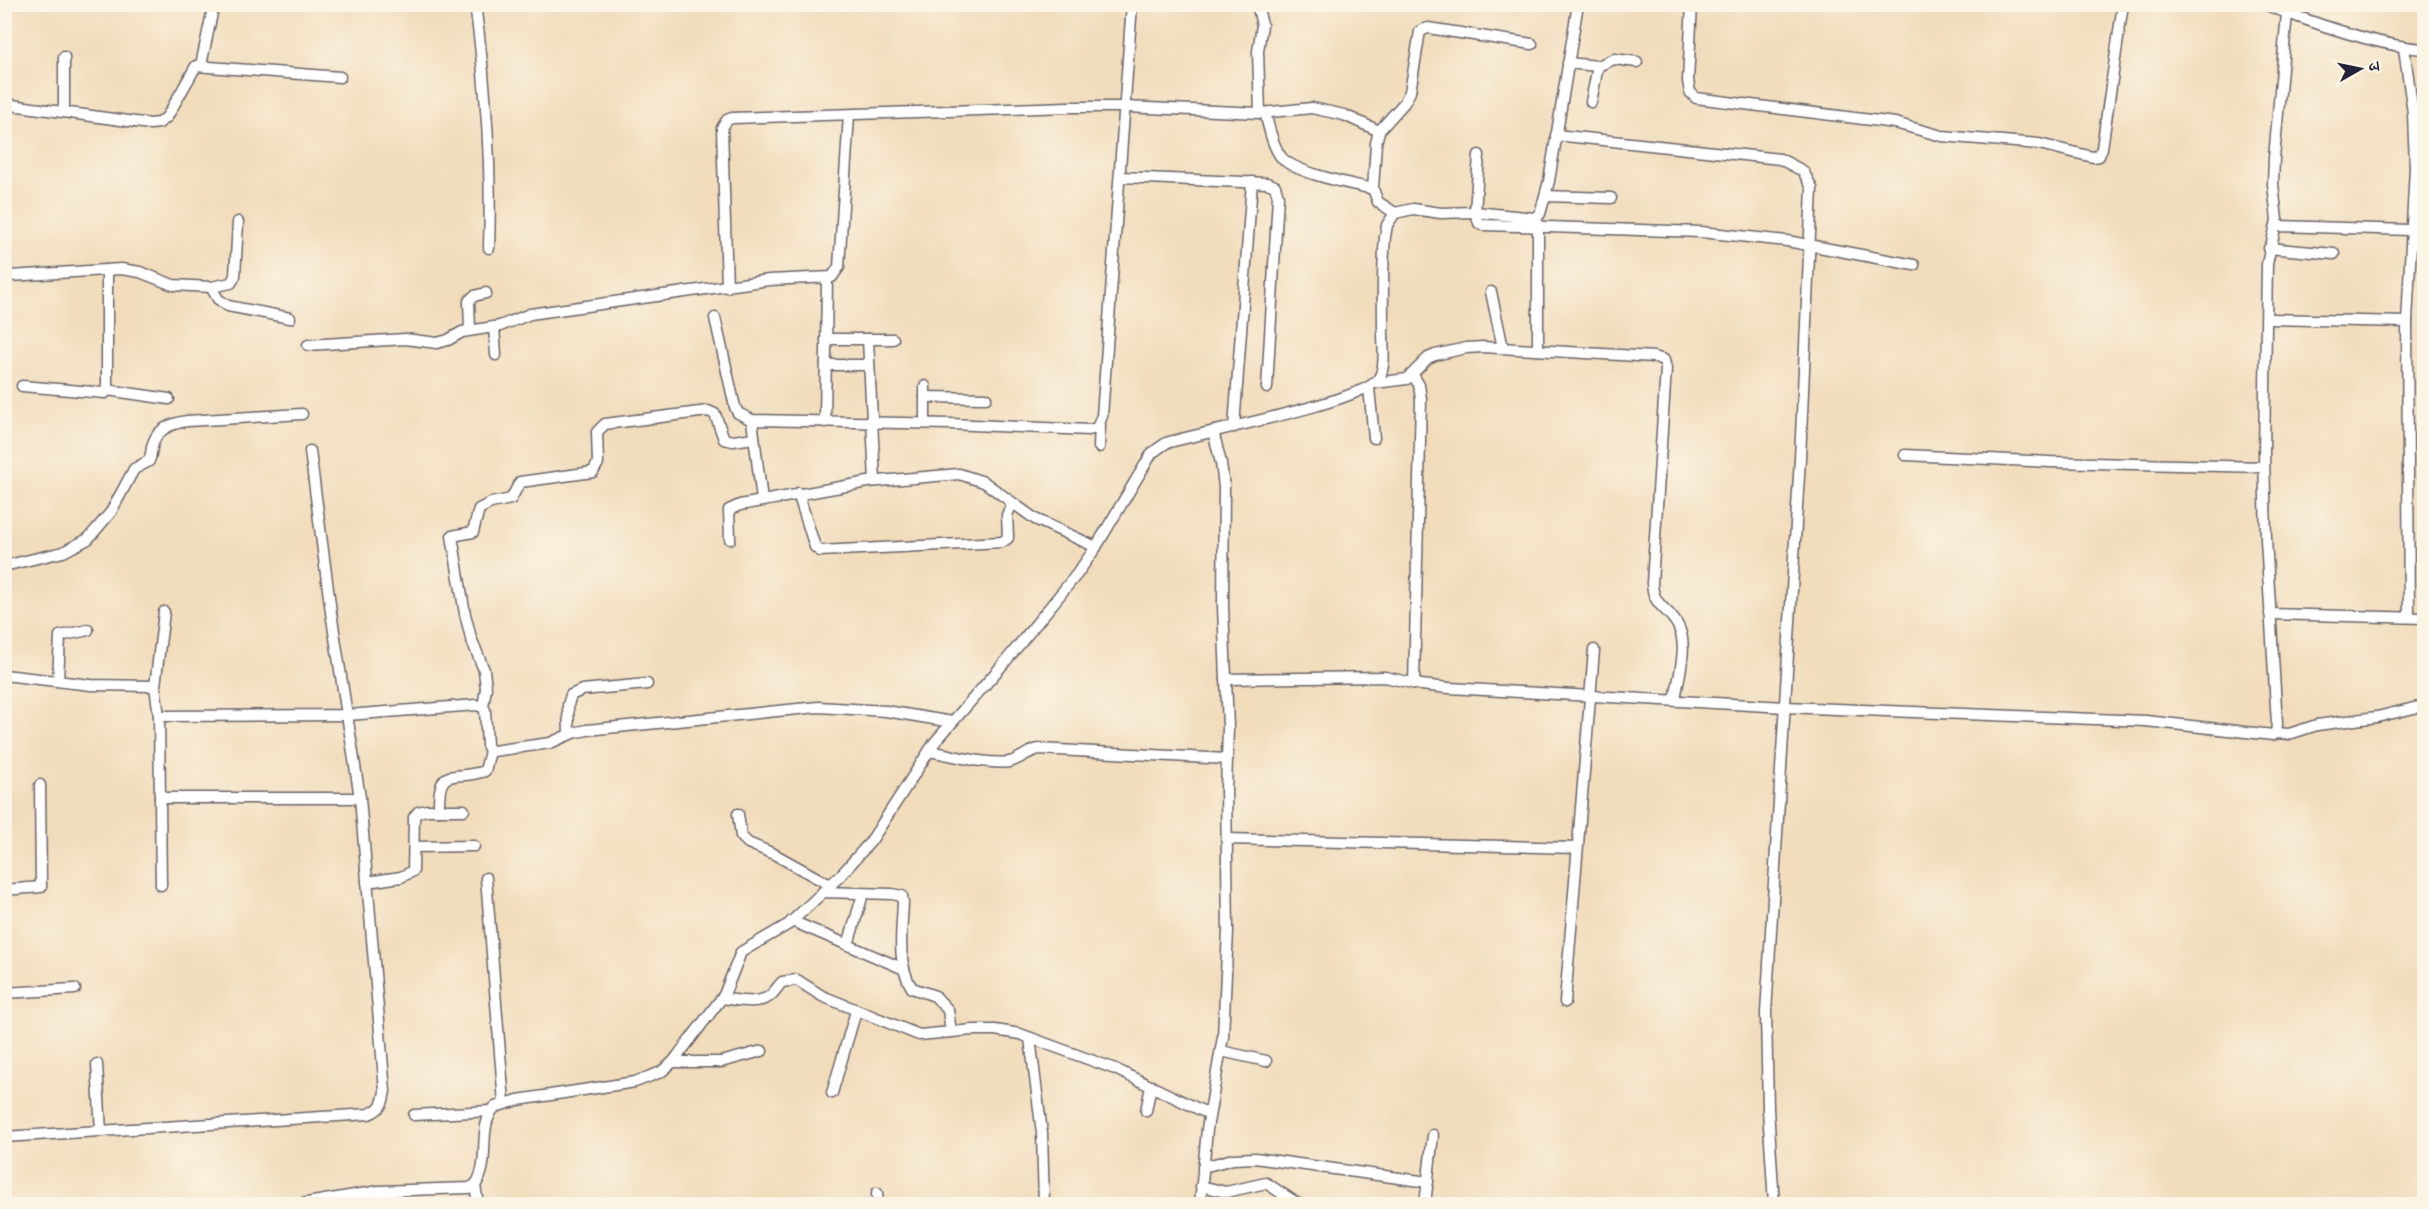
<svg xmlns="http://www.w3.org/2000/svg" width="2429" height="1209" viewBox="0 0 2429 1209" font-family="'IM FELL Double Pica','Noto Serif Devanagari',serif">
<rect width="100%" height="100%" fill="#fcf5e5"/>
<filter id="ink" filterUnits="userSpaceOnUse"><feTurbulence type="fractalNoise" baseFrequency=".0167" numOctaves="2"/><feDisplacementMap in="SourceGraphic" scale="12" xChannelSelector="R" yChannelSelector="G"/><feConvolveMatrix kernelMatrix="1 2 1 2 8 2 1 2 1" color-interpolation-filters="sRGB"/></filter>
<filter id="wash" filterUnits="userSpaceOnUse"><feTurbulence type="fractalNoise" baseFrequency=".008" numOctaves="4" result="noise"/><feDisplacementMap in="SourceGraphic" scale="24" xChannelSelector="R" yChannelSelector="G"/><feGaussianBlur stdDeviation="1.35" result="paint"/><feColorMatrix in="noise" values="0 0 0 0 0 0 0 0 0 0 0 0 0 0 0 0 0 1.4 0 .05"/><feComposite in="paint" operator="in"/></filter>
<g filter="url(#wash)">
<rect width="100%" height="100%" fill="#f1dcbb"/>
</g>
<g filter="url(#ink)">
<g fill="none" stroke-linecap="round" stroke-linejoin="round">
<!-- minor casing -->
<g stroke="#6a6368" stroke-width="13">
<g id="minor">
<path d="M 475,4 C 486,85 492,166 489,248"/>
<polyline points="1257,4 1262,25 1258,51 1260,113"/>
<polyline points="1692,4 1688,81 1690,92 1696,98 1895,123 1942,136 2039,144 2093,157 2099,156 2102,148 2123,4"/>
<path d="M 2264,4 C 2310,22 2377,46 2424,49"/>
<polyline points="2404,48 2413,113 2415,167 2407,322 2409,617"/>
<polyline points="64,57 64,112"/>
<polyline points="1568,63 1598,66 1614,59 1637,62"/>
<polyline points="201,65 214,4"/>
<polyline points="1591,102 1598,66"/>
<polyline points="4,104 150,124 159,123 167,117 196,66 340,77"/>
<path d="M 1265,113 C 1269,127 1272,145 1281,157 C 1294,173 1352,184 1373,189"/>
<polyline points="1556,135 1780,159 1803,171 1812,188 1800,459 1766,1013 1768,1109 1774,1204"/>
<polyline points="1479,155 1475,212 1479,223 1484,225 1701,232 1787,241 1914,265"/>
<polyline points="1120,177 1267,183 1275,186 1278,196 1267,388"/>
<polyline points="4,193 6,271 10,276 121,269 140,272 173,285 211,287 231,283 235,276 238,222"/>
<polyline points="1545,196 1611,198"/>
<polyline points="1395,213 1378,202 1373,189 1376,143 1379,131 1404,103 1410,92 1420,31 1428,28 1532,44"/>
<polyline points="2276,226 2410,230"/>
<polyline points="2269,248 2334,254"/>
<polyline points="211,287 218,299 228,306 290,318"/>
<polyline points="727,287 722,128 727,120 732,118 1068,107 1125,107 1260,113 1312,108 1344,115 1379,131"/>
<polyline points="1491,292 1503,348"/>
<polyline points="715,318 735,407 738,413 752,420 950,424 1089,430 1097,428 1102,416 1132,4"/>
<polyline points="2267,319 2407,322"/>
<polyline points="494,327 496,355"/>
<polyline points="470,330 469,301 474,296 486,293"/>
<polyline points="826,339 893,339"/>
<polyline points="868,339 875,481"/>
<polyline points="308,345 405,339 437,343 448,340 462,332 500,326 530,314 769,280 832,277 839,267 849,115"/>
<polyline points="1538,350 1538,223"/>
<polyline points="826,365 869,365"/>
<polyline points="1413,375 1419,385 1421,399 1414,683"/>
<path d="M 1375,383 L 1407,379 L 1428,358 L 1435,355 L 1466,348 L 1483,347 L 1654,357 L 1664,360 L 1666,369 L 1652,583 C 1653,607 1669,608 1678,626 C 1689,646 1678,678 1675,700"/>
<polyline points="22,386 105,393 107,387 107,270"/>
<polyline points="1369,388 1374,438"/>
<polyline points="107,390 169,399"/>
<polyline points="925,397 986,398"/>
<polyline points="752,420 762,500"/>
<polyline points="825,422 827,278"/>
<polyline points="925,423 925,386"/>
<polyline points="1234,427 1252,182"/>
<polyline points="1099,447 1100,425"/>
<polyline points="1905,455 2050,462 2264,467"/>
<polyline points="798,493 815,547 820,551 1002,542 1008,538 1007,515 1012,504"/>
<polyline points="730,539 729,510 740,505 868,482 959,474 984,482 1035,519 1096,547"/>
<path d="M 4,566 L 63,552 L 88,539 L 111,512 L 134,469 L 149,461 C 152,454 151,447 154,441 C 159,428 174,423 187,421 L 302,414"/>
<polyline points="2270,614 2424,618"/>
<polyline points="4,675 91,685 155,686"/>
<polyline points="1226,679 1385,677 1421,685 1449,688 1785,707 2146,721 2273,735 2276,733 2277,724 2266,539 2264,452 2267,264 2277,220 2273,184 2274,158 2287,13"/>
<polyline points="58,681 60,636 88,630"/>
<polyline points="483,707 486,688 484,670 471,638 465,614 452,536 473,532 479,509 491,503 511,499 520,482 593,472 598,463 597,432 605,424 708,411 715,414 724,439 733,441 754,438"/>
<polyline points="159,716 348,715 476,705 483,707 485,710 487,745 490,751 493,751 550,743 573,733 587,730 818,707 886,711 952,722"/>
<polyline points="2276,733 2289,734 2317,725 2377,717 2418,707"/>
<polyline points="569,734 568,705 571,695 582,690 647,684"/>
<path d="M 929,751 C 954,755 984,765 1009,762 C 1020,760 1027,751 1039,749 L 1227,759"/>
<polyline points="160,798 360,798"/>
<path d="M 439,810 C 438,763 452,782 485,771 L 490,751"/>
<polyline points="738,814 741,836 748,843 774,854 830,885"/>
<polyline points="1226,839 1577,848"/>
<polyline points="414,847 474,846"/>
<polyline points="486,878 504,1103"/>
<polyline points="367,882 401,877 413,871 414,817 418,812 427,810 464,810"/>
<polyline points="161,885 159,716 155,686 164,612"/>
<polyline points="4,890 41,887 40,785"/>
<path d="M 823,892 L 892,894 L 902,896 L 903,902 C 902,931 896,962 912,988 L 935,996 L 948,1010 L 951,1032"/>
<polyline points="792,921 904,969"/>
<polyline points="848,945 863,894"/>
<polyline points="4,993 75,989"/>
<path d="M 722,998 C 736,1000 761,1006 772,994 C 776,990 778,986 782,982 L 797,980 L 822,996 L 919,1035 L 973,1030 L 995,1030 L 1020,1034 L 1115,1069 L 1209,1114"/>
<polyline points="1565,1002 1594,650"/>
<polyline points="1030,1038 1042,1133 1044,1204"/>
<polyline points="1221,1051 1266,1061"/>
<polyline points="673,1062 721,1062 762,1051"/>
<polyline points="97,1064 101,1131"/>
<polyline points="832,1093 856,1011"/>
<polyline points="1146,1111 1151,1086"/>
<polyline points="414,1115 491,1111"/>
<path d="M 4,1137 L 369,1114 C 381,1109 383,1104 385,1091 L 360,798 L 331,612 L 310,451"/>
<polyline points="1203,1167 1233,1159 1255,1158 1428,1182"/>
<polyline points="475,1185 478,1204"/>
<polyline points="1201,1186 1226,1192 1266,1183 1298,1204"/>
<polyline points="877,1193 878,1204"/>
<path d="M 301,1204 L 379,1191 L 469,1188 L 475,1185 C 492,1164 476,1127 495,1107 L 518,1100 L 635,1082 L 661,1072 L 673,1062 L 724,995 L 741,952 L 789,924 L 841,875 L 871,841 L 935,742 L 1005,662 L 1077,574 L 1096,547 L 1152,453 L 1166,443 C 1199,433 1367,401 1379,378 C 1386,366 1383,347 1383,333 C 1383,301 1382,269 1385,237 L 1387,225 L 1395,213 L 1413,209 L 1441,213 L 1475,212 L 1534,218 L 1540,214 L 1549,181 L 1578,4"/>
<polyline points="1200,1204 1207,1129 1223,1037 1228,931 1226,790 1228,727 1223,606 1224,487 1221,463 1213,431"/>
<polyline points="1425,1204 1433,1135"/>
</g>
</g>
<!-- minor -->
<use href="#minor" stroke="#fff" stroke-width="10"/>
</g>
</g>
<!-- margin -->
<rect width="2429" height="1209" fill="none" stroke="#fcf5e5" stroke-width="24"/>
<!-- north arrow -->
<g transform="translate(2360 69) rotate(81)" stroke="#fcf5e5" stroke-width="4.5" paint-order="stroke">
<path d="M0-4.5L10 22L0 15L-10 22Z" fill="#22223b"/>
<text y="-9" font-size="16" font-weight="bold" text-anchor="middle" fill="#22223b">उ</text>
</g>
</svg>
